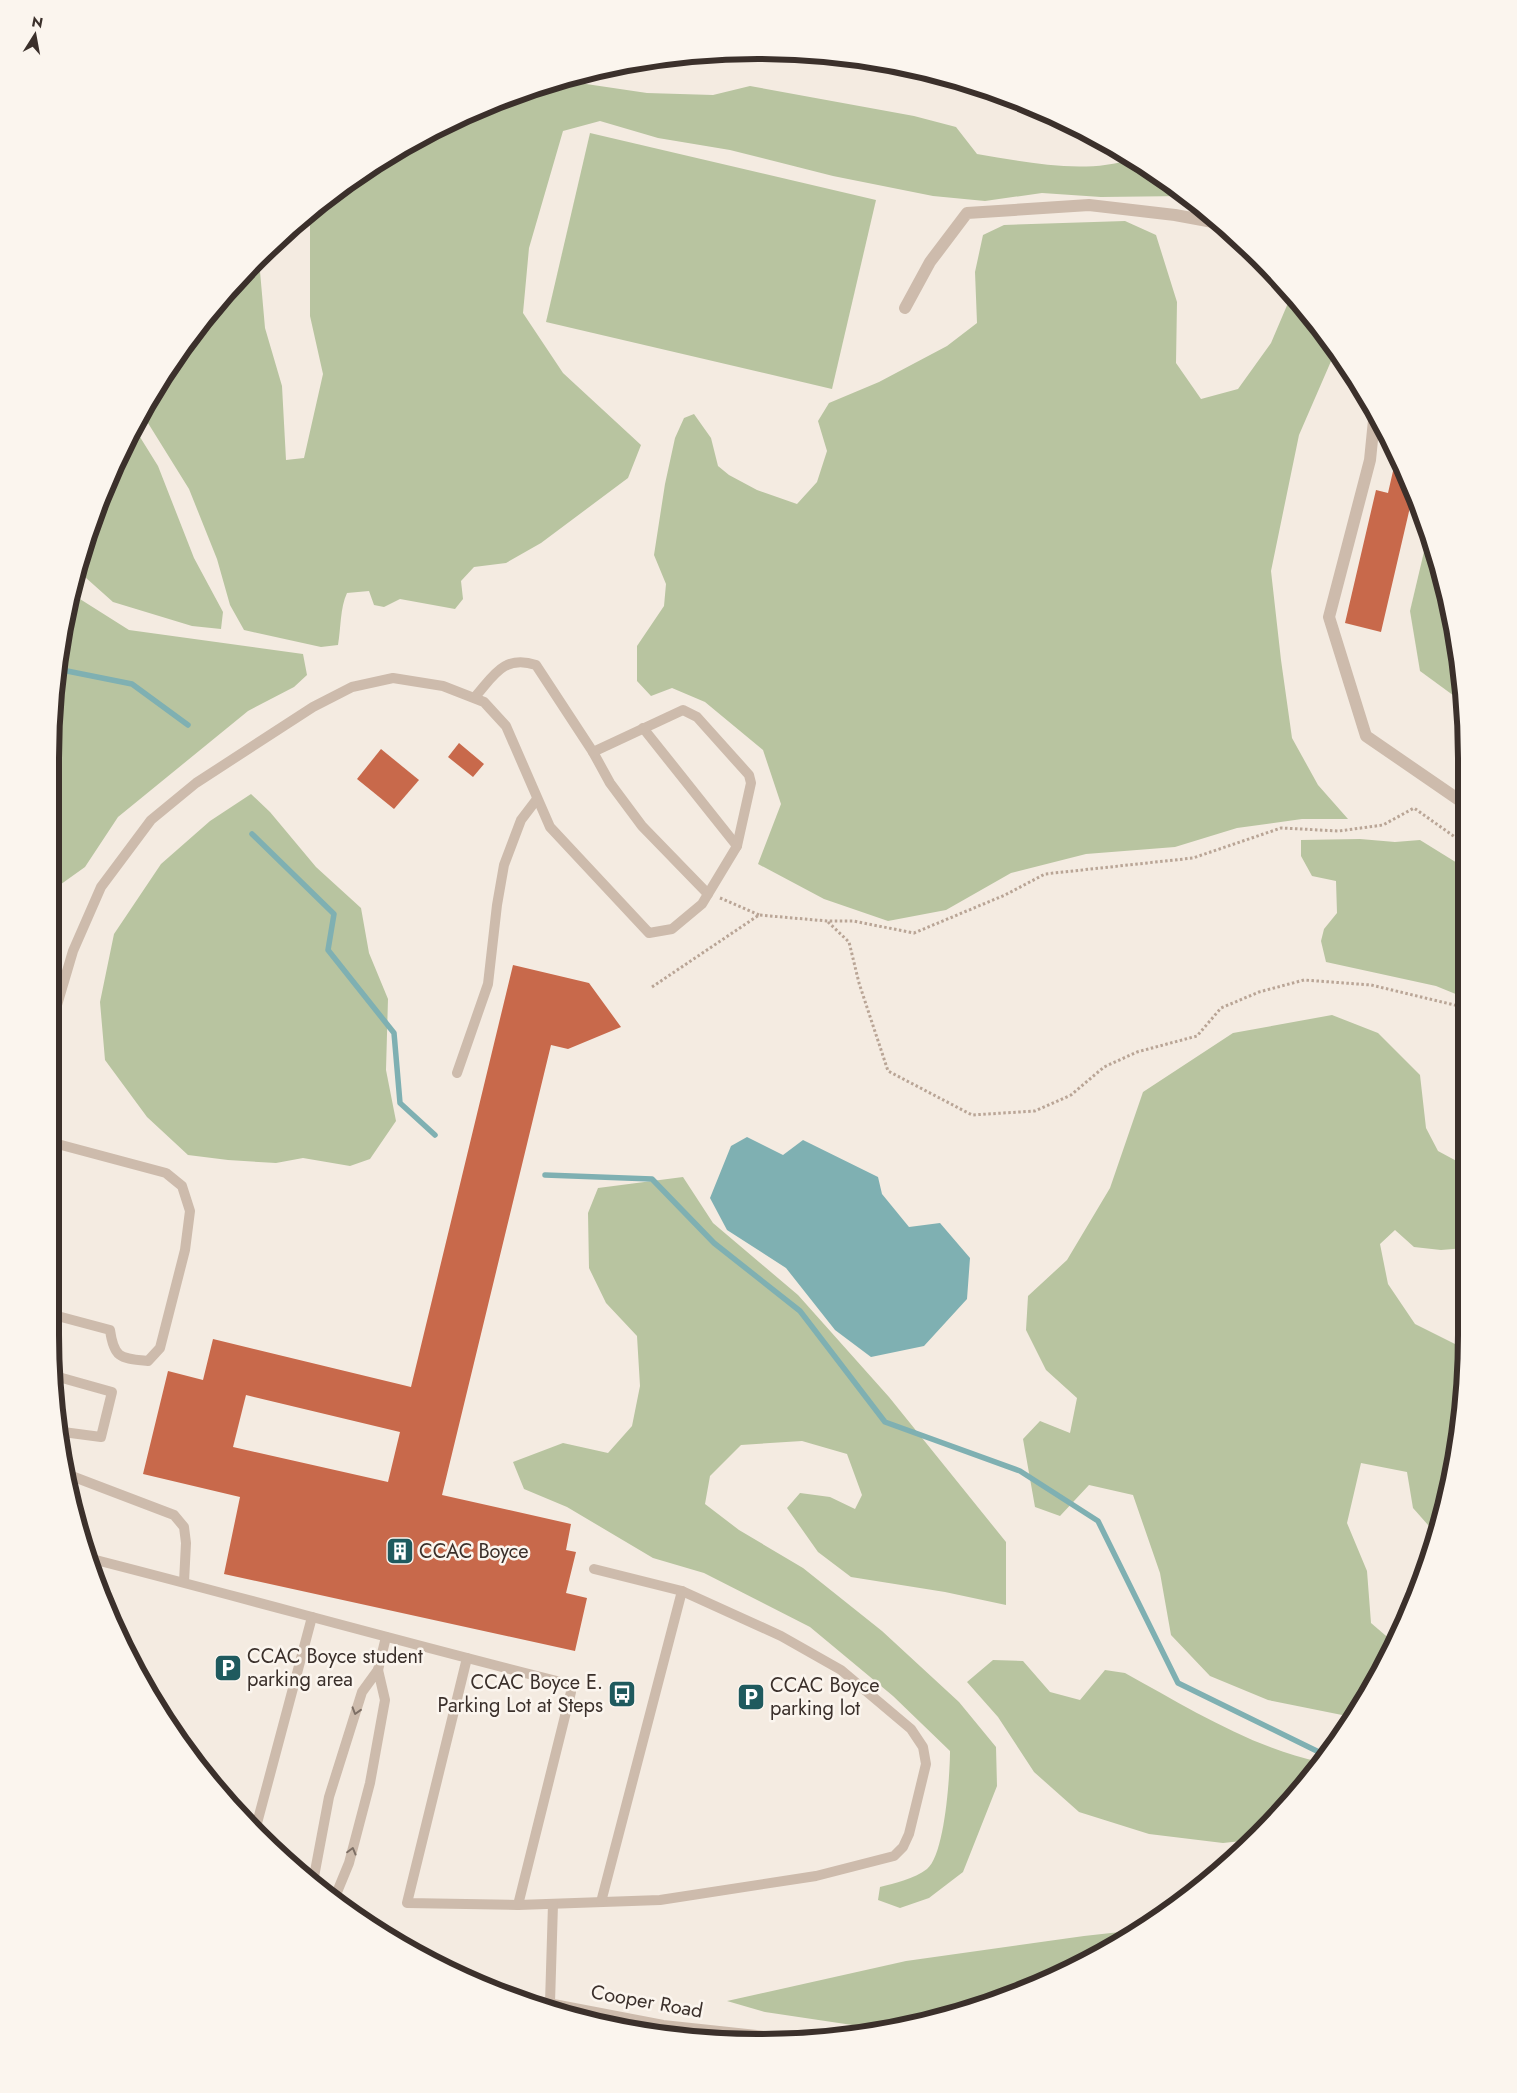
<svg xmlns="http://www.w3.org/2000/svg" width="1517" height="2093" viewBox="0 0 1517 2093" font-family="Jost,sans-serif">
<rect width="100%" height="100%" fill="#f4ebe1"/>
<!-- green -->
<g fill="#b8c4a0">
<path d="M 559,80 L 647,93 L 713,95 L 750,86 L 914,116 L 956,127 L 977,154 C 1027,162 1083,175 1133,159 L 1184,196 L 1101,197 L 1042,193 L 985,201 L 933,196 L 833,176 L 730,150 L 658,138 L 600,121 L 563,131 L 529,248 L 523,313 L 563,373 L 641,445 L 628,478 L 541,543 L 506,563 L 474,567 L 461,581 L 463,599 L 455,609 L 400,599 L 384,607 L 374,605 L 369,591 L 347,593 C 340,608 341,628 338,645 L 321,647 L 244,630 L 230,605 L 217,559 L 189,489 L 143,415 L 169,365 L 226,291 L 259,260 L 265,328 L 282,386 L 286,460 L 304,458 L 323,374 L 310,316 L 310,226 L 307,215 L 327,197 L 445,123 Z"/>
<polygon points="590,133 876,200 832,389 546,322"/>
<polygon points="1125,221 1156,235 1177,302 1176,363 1201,399 1238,389 1271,343 1291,296 1320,327 1335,352 1299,435 1271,571 1281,660 1292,738 1318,785 1348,819 1302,819 1237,828 1175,847 1086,854 1011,873 946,910 888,921 824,899 758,864 781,804 763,750 705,702 672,688 651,696 637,681 637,646 664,606 666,584 654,555 665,484 675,438 684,418 694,414 711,438 718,466 729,475 757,490 797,504 817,482 827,451 818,421 829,403 879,382 947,346 977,323 975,272 983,235 1004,225"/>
<polygon points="135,429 158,466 194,558 223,612 221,629 192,626 113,602 76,569 104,487"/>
<polygon points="1427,539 1461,666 1461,701 1420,671 1410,611"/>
<polygon points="72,594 129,630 303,654 307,675 294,687 248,711 118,817 85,867 50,892 50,758"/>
<polygon points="251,794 270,812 316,867 361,908 369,953 388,999 386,1070 396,1121 370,1159 350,1166 303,1158 276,1163 228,1160 188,1155 147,1117 105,1060 100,1002 114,934 161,864 210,821"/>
<polygon points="1360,839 1395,842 1420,840 1462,866 1463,997 1436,986 1326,962 1321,941 1324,929 1337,913 1336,881 1312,876 1301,856 1301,840"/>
<polygon points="1332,1015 1378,1033 1420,1075 1426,1128 1438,1151 1464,1165 1465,1248 1441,1250 1414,1247 1395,1230 1380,1244 1388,1284 1415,1324 1465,1349 1465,1381 1443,1518 1436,1534 1413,1508 1407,1472 1361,1463 1347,1523 1367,1571 1371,1623 1392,1641 1372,1688 1352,1717 1268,1700 1210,1676 1171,1635 1160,1573 1133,1495 1089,1485 1060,1516 1035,1507 1023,1439 1040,1421 1070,1433 1077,1398 1046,1370 1026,1330 1028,1296 1067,1260 1110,1188 1143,1092 1233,1033"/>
<path d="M 683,1177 L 713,1223 L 798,1295 L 889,1397 L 1006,1542 L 1006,1605 L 945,1592 L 851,1577 L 818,1552 L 787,1508 L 800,1493 L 830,1497 L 855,1509 L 862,1495 L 847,1454 L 802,1441 L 741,1445 L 710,1476 L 705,1504 L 739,1530 L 803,1568 L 882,1631 L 959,1702 L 996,1747 L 997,1786 L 963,1872 L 929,1898 L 900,1908 L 878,1900 L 880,1887 C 895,1883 914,1879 927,1869 C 945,1855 950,1774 950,1751 L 893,1696 L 810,1627 L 704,1573 L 653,1558 L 567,1507 L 524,1489 L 513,1462 L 563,1443 L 608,1453 L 632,1426 L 640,1386 L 637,1336 L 606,1303 L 589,1268 L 588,1213 L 598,1188 Z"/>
<path d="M 993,1660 L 1023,1661 L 1050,1692 L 1080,1700 L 1105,1670 L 1125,1673 C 1185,1706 1252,1748 1320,1762 L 1291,1801 L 1251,1840 L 1223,1843 L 1149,1834 L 1079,1812 L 1034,1772 L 998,1717 L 967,1682 Z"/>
<polygon points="1129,1931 1030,1989 879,2029 765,2012 727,2001 906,1961 1084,1936"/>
</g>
<!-- water -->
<polygon fill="#7fb0b2" points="747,1137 783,1155 803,1140 878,1177 882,1194 909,1227 940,1223 970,1258 967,1299 924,1346 871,1357 835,1330 786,1268 727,1230 710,1198 731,1146"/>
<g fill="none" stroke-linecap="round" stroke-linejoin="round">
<!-- stream -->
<g stroke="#7fb0b2" stroke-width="5.5">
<polyline points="62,670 132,684 188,725"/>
<polyline points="252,834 334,914 328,950 394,1033 400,1103 435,1135"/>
<polyline points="545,1175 652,1179 714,1243 800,1311 885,1422 1020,1471 1098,1521 1178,1683 1325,1755"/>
</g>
</g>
<!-- building -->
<g fill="#c8694b" fill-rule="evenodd">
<polygon points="1396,458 1414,490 1381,632 1345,623 1376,490 1388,493"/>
<polygon points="459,743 484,764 473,777 448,757"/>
<polygon points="381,749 419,780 394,809 357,779"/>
<path d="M 513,965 L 589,983 L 621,1027 L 568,1049 L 551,1045 L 442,1495 L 571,1524 L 566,1550 L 576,1552 L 566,1593 L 587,1598 L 575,1651 L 224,1574 L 240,1497 L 143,1474 L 168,1371 L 203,1380 L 213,1339 L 411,1387 ZM 246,1395 L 400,1432 L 388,1482 L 233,1447 Z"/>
</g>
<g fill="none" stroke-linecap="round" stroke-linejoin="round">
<!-- path -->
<g stroke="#b9a596" stroke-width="3" stroke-dasharray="2.5 2.5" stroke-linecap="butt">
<polyline points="720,898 759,915"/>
<polyline points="828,922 849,942 859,983 888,1071 972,1115 1035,1111 1071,1095 1104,1067 1137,1052 1197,1036 1221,1008 1259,992 1304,980 1371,985 1463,1007"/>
<polyline points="652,987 759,915 827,921 853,921 914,933 1005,895 1045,874 1193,858 1281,828 1339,831 1383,825 1414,808 1462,842"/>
</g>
<!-- service -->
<g stroke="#cdbbac" stroke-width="10">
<polyline points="643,728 737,846"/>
<polyline points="593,752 610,783 642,826 708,894"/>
<path d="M 50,1039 L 57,1005 L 73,951 L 101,887 L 151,820 L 196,783 L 313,707 L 352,687 L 393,678 L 443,686 L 484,702 L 506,726 L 550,827 L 649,933 L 672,929 L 702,904 L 737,846 L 751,783 L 749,775 L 697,717 L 683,710 L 593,752 L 536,665 C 503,654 493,677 474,698"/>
<polyline points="457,1073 488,984 497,905 504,865 521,820 537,799"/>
<path d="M 50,1314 L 110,1330 C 114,1359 121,1358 148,1361 L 160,1348 L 185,1250 L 190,1211 L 182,1186 L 166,1173 L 50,1142"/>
<polyline points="55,1376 112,1392 101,1437 63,1432"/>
<polyline points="69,1475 174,1515 184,1527 186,1543 184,1582"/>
<path d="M 88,1558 C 249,1599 408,1644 569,1684 L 571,1692 L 518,1905"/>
<polyline points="467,1658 407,1903 518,1905 660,1900 816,1876 894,1856 903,1847 909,1834 926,1764 923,1747 911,1729 841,1670 781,1636 682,1591 594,1569"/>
<polyline points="378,1670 386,1637"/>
<polyline points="256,1827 312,1617"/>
<polyline points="313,1882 329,1797 362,1692 378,1670 385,1700 370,1783 349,1863 335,1897"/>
<polyline points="601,1902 682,1591"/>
<polyline points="550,2003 553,1904"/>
<polyline points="663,2026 664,2036"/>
</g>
<!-- minor -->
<g stroke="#cdbbac" stroke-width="12">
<polyline points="905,308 930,262 967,213 1089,205 1175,215 1224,224"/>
<polyline points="1374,420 1370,460 1329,617 1366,736 1462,802"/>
</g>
<!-- tertiary -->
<polyline stroke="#cdbbac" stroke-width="12" points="522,1999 663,2026 765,2037"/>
</g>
<!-- one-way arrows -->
<defs><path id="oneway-chevron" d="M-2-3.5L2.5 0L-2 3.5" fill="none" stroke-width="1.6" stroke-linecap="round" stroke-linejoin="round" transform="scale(1.25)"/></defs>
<g stroke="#7d6f65">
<use href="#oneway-chevron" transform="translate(356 1711) rotate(107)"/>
<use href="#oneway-chevron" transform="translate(352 1851) rotate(-75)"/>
</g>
<!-- icons -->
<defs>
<g id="building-square" transform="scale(1.4375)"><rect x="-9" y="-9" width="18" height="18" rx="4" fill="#1f5a5e" stroke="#fbf5ee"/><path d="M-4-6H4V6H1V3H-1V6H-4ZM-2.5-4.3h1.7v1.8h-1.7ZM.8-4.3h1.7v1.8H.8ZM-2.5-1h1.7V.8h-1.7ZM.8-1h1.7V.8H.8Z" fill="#fff"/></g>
<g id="parking-square" transform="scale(1.4375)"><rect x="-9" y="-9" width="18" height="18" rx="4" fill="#1f5a5e" stroke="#fbf5ee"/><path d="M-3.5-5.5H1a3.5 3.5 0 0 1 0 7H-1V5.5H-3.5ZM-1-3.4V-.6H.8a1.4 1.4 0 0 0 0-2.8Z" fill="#fff"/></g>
<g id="bus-square" transform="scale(1.4375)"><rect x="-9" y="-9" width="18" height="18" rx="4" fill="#1f5a5e" stroke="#fbf5ee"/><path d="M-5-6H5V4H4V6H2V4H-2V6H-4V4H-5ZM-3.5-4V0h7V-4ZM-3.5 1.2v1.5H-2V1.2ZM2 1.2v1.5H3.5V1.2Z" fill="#fff"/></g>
</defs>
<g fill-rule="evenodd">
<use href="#building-square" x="400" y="1551"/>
<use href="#parking-square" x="228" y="1668"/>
<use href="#bus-square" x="622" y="1694"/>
<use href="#parking-square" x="751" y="1697"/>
</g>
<g text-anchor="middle" stroke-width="5" stroke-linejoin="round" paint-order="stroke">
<!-- poi labels -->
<g font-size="20" fill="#3b302b" stroke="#fbf5ee" text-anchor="start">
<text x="419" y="1558">CCAC Boyce</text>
<text x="247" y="1663">CCAC Boyce student<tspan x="247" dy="23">parking area</tspan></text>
<text x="603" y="1689" text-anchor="end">CCAC Boyce E.<tspan x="603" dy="23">Parking Lot at Steps</tspan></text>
<text x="770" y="1692">CCAC Boyce<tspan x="770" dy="23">parking lot</tspan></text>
</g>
<!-- street labels -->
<g font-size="20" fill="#3b302b" stroke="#fbf5ee">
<text transform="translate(647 2001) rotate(10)" y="7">Cooper Road</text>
</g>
</g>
<!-- crop -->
<path d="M0 0H1517V2093H0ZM758 59H759A699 699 0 0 1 1458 758V1335A699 699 0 0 1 759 2034H758A699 699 0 0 1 59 1335V758A699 699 0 0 1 758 59Z" fill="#fbf5ee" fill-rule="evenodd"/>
<path fill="none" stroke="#3b302b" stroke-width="6" d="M758 59H759A699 699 0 0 1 1458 758V1335A699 699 0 0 1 759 2034H758A699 699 0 0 1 59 1335V758A699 699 0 0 1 758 59Z"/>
<!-- north arrow -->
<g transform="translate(35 35) rotate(11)" stroke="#fbf5ee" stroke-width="4" paint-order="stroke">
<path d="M0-4L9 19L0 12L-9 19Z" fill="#3b302b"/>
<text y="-8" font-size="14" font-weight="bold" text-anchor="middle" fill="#3b302b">N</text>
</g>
</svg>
